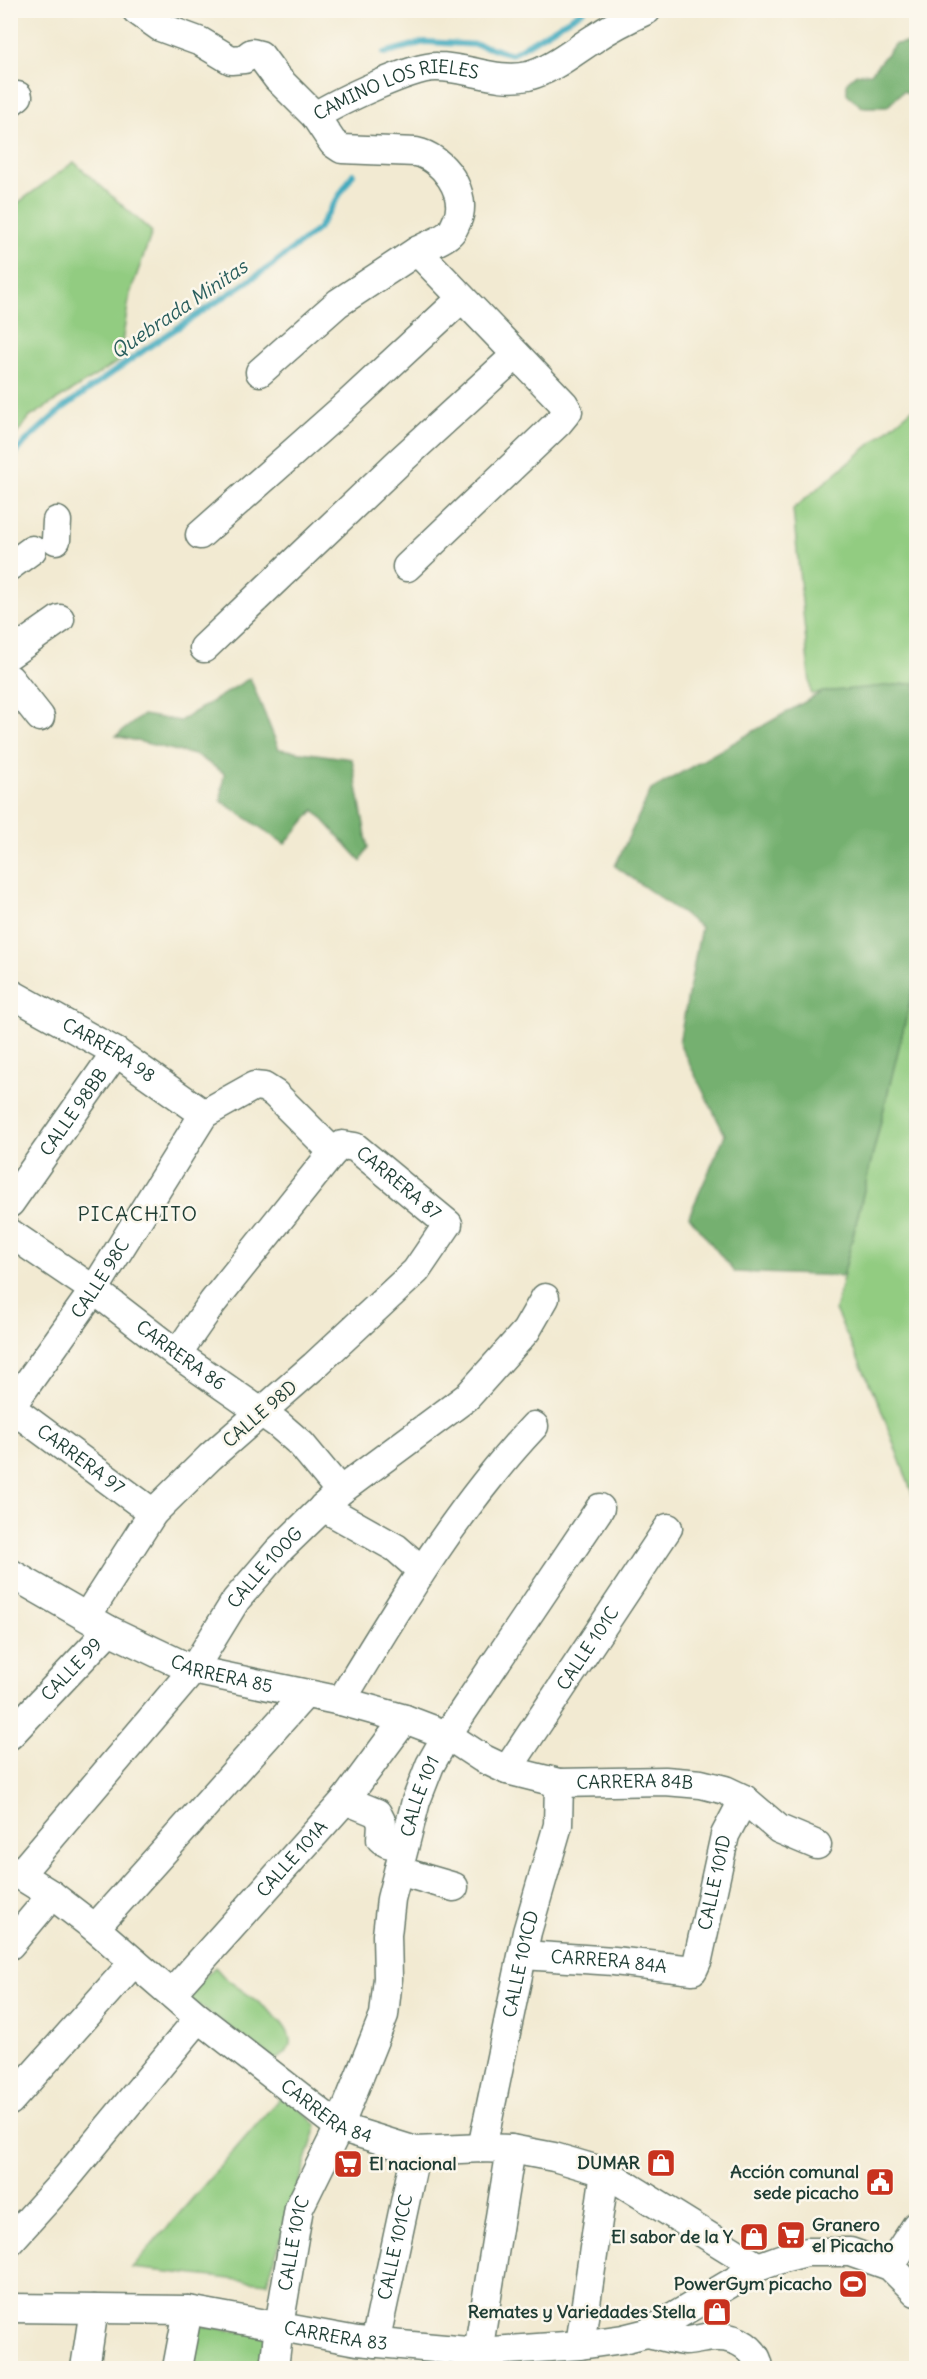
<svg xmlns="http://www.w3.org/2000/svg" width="927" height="2379" viewBox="0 0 927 2379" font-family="Delius,sans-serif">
<rect width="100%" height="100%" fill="#fbf7ec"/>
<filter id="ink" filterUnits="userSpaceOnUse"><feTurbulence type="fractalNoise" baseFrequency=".0167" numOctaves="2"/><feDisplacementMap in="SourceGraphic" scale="12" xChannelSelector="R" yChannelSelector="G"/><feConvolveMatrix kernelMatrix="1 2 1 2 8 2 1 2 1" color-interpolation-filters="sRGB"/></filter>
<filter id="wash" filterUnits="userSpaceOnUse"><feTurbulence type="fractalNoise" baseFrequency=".008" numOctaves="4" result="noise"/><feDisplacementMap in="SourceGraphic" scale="24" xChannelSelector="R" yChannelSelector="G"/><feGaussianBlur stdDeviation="1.35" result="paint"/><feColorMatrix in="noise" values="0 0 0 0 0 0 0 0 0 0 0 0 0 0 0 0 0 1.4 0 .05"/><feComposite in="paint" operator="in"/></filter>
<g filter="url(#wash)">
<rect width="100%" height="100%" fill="#f2ead2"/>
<!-- green -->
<g fill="#92cc81" stroke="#58845a" stroke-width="1.5">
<polygon points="74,162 152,232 130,294 119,361 30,417 11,441 11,208"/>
<polygon points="916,406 916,683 811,694 793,509"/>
<polygon points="916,977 916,1504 879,1404 835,1310"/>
<path d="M 215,1967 C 218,1970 221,1974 224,1977 C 240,1992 323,2035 276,2060 L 185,1996 Z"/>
<polygon points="284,2093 317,2126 267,2283 132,2268"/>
<polygon points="196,2325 272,2336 268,2368 188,2368"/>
</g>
<!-- forest -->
<g fill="#75b06f" stroke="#4a7652" stroke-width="1.5">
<polygon points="916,42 916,96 903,91 887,107 862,107 847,94 847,82 856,74 871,73 895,44"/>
<polygon points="250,678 279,749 352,759 368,847 361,861 314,810 285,844 221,801 224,773 198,756 116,736 143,715 180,721"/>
<polygon points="916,683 916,977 843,1276 734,1272 689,1216 725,1135 679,1043 701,927 615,866 651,790 822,692"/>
</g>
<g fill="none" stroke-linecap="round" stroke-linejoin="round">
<!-- stream -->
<g stroke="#3faabe" stroke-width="6">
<polyline points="384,53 425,42 479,45 512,54 584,10"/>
<polyline points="10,460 25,442 63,408 150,346 271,266 318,229 353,174"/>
</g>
</g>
</g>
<g filter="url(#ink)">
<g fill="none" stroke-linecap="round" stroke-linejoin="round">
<!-- minor casing -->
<g stroke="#697a6b" stroke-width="31">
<g id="minor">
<path id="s1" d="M 136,10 L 160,27 L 201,42 L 231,60 L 244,59 L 252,53 L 260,55 L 277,78 L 315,116 C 338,102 412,66 437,67 C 468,67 497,83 528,76 C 552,70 574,51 595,38 C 611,27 629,18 647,10"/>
<polyline points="10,102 18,96"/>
<path d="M 315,116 L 333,143 L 342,149 L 416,152 C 443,157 469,194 457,221 C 455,225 453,231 450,233 C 442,241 427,245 417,251 L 564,404 L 568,411 L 559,422 L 407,567"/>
<polyline points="260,372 338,303 417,251"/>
<polyline points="200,535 340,411 461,299"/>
<polyline points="56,540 57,521"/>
<polyline points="10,566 32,550"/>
<polyline points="204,648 399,462 516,355"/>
<polyline points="10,654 60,619"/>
<polyline points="10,679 40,717"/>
<path id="s2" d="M 10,993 L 116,1052 L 204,1114"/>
<path id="s3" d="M 10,1203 L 116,1052"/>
<path id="s4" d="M 10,1233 L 94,1290 L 177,1354 L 278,1424 L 301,1444 L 340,1491"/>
<polyline points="177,1354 213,1302 333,1152"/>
<path id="s5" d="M 10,1407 L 153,1513"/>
<path id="s6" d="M 10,1408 L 94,1290 L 204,1114 L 254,1086 L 264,1087 L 275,1094 L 333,1152 L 342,1145 L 355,1147 L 448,1224 L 416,1271 L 314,1366 L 210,1457 L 153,1513 L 87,1616"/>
<polyline points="323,1507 396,1548 421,1570"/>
<path id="s7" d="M 10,1573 L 109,1630 L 193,1670 L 341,1701 L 405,1719 L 447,1735 L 482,1758 L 507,1770 L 559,1783 L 665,1781 L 701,1784 L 725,1790 L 744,1799 L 779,1829 L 817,1845"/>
<path d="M 341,1701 C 399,1605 457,1508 534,1426"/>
<path id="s8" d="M 10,1735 L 109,1630"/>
<path id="s9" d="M 507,1770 L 668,1528"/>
<polyline points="345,1800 377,1813 382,1823 381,1839 387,1843 404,1847"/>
<path id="s10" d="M 10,1869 L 52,1895 L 95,1928 L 199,2018 L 339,2127 L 416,2151 L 482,2148 L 511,2149 L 554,2157 L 605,2172 L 758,2267"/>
<polyline points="399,1871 454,1887"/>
<path id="s11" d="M 20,1874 L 193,1670 L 236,1600 L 278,1551 L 340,1491 L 467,1397 L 526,1331 L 545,1298"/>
<polyline points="95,1928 305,1694"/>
<polyline points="10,1945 52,1895"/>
<path id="s12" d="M 523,1955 L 614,1961 L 693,1970 L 698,1959 L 725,1835 L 744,1799"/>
<path id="s13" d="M 172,1993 L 345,1800 L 405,1719"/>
<polyline points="10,2101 134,1962"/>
<path id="s14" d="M 482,2148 L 527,1932 L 558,1825 L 559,1783"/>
<polyline points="10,2241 59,2187 199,2018"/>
<polyline points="890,2266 916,2226"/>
<path id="s15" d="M 10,2308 L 188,2310 L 357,2341 L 478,2352 L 580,2345 L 623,2339 L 647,2333 L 758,2267 L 783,2258 L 807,2252 L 850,2252 L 890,2266 L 916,2292"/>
<path d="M 647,2333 C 659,2335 672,2340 685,2341 C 696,2341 707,2336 718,2337 C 737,2337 757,2349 759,2368"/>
<path id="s16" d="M 375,2343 L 416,2151"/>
<polyline points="580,2345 605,2172"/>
<polyline points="478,2352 511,2149"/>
<polyline points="85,2368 94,2309"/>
<polyline points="177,2368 188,2310"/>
<path id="s17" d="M 274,2368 L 279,2326 L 299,2208 L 339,2127 L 384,2015 L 388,1978 L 387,1935 L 391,1899 L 416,1801 L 430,1765 L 447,1735 L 600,1508"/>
</g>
</g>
<!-- minor -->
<use href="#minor" stroke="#fff" stroke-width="28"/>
</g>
</g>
<!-- icons -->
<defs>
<g id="shop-square" transform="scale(1.5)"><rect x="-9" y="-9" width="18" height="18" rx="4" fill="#c8321e" stroke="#fbf7ec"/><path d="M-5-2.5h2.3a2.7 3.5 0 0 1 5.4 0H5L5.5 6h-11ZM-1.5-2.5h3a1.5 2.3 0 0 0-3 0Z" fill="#fff"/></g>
<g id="supermarket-square" transform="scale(1.5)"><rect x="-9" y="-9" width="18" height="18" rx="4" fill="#c8321e" stroke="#fbf7ec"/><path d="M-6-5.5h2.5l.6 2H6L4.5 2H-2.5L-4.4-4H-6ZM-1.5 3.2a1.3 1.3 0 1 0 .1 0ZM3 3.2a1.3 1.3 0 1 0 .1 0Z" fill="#fff"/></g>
<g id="civic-square" transform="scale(1.5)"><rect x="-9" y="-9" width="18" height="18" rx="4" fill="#c8321e" stroke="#fbf7ec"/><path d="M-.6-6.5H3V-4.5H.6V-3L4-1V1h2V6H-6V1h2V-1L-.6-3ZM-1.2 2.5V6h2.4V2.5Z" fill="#fff"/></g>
<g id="stadium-square" transform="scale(1.5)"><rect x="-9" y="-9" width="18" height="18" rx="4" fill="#c8321e" stroke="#fbf7ec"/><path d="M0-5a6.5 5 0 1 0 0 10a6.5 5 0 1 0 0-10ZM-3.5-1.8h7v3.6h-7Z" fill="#fff"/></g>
</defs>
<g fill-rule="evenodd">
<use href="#shop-square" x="661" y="2163"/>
<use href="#supermarket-square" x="348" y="2164"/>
<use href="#civic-square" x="880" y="2182"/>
<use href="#supermarket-square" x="791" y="2235"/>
<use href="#shop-square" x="754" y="2237"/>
<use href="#stadium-square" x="853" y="2284"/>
<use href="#shop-square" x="717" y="2312"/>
</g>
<g text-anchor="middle" stroke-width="5" stroke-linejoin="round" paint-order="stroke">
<!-- street labels -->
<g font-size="18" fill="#1f3d34" stroke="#fbf7ec">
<text dy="6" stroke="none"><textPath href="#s1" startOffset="309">CAMINO LOS RIELES</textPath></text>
<text dy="6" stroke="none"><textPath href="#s2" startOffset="114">CARRERA 98</textPath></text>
<text dy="6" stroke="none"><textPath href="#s3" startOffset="111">CALLE 98BB</textPath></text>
<text dy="6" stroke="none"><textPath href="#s6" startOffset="596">CARRERA 87</textPath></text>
<text dy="6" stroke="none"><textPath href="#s6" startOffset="158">CALLE 98C</textPath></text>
<text dy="6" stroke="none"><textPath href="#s4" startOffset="210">CARRERA 86</textPath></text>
<text transform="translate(260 1414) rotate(-41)" y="6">CALLE 98D</text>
<text dy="6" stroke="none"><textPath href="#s5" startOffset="88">CARRERA 97</textPath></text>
<text dy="6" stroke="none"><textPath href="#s11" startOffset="393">CALLE 100G</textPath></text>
<text dy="6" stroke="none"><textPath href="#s9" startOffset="146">CALLE 101C</textPath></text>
<text dy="6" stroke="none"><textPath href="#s8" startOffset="90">CALLE 99</textPath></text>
<text dy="6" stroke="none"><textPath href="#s7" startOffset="236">CARRERA 85</textPath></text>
<text dy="6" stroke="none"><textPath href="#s7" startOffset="669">CARRERA 84B</textPath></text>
<text dy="6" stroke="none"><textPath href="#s17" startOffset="596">CALLE 101</textPath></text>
<text dy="6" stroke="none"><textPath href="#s13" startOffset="180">CALLE 101A</textPath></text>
<text dy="6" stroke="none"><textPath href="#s12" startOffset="261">CALLE 101D</textPath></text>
<text dy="6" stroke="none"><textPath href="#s12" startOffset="86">CARRERA 84A</textPath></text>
<text dy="6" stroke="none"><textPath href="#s14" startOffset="188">CALLE 101CD</textPath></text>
<text dy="6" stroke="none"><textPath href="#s10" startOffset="400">CARRERA 84</textPath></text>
<text dy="6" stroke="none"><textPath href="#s17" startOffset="126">CALLE 101C</textPath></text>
<text dy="6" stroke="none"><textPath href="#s16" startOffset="98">CALLE 101CC</textPath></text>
<text dy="6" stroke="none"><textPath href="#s15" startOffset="328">CARRERA 83</textPath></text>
</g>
<!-- poi labels -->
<g font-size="18" font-weight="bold" fill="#1f3d34" stroke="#fbf7ec" text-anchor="end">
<text x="640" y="2169">DUMAR</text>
<text x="369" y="2170" text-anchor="start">El nacional</text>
<text x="859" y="2178">Acción comunal<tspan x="859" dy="21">sede picacho</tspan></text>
<text x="812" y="2231" text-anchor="start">Granero<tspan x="812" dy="21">el Picacho</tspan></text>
<text x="733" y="2243">El sabor de la Y</text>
<text x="832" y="2290">PowerGym picacho</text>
<text x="696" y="2318">Remates y Variedades Stella</text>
</g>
<!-- water labels -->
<g font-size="20" font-style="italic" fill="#295e5d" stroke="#fbf7ec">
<text transform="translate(179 309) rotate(-34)" y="7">Quebrada Minitas</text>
</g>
<!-- neighbourhood labels -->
<g font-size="20" letter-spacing="1.5" fill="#1f3d34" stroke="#fbf7ec">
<text x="138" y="1221">PICACHITO</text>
</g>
</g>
<!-- margin -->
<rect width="927" height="2379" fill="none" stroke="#fbf7ec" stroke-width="36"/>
</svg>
